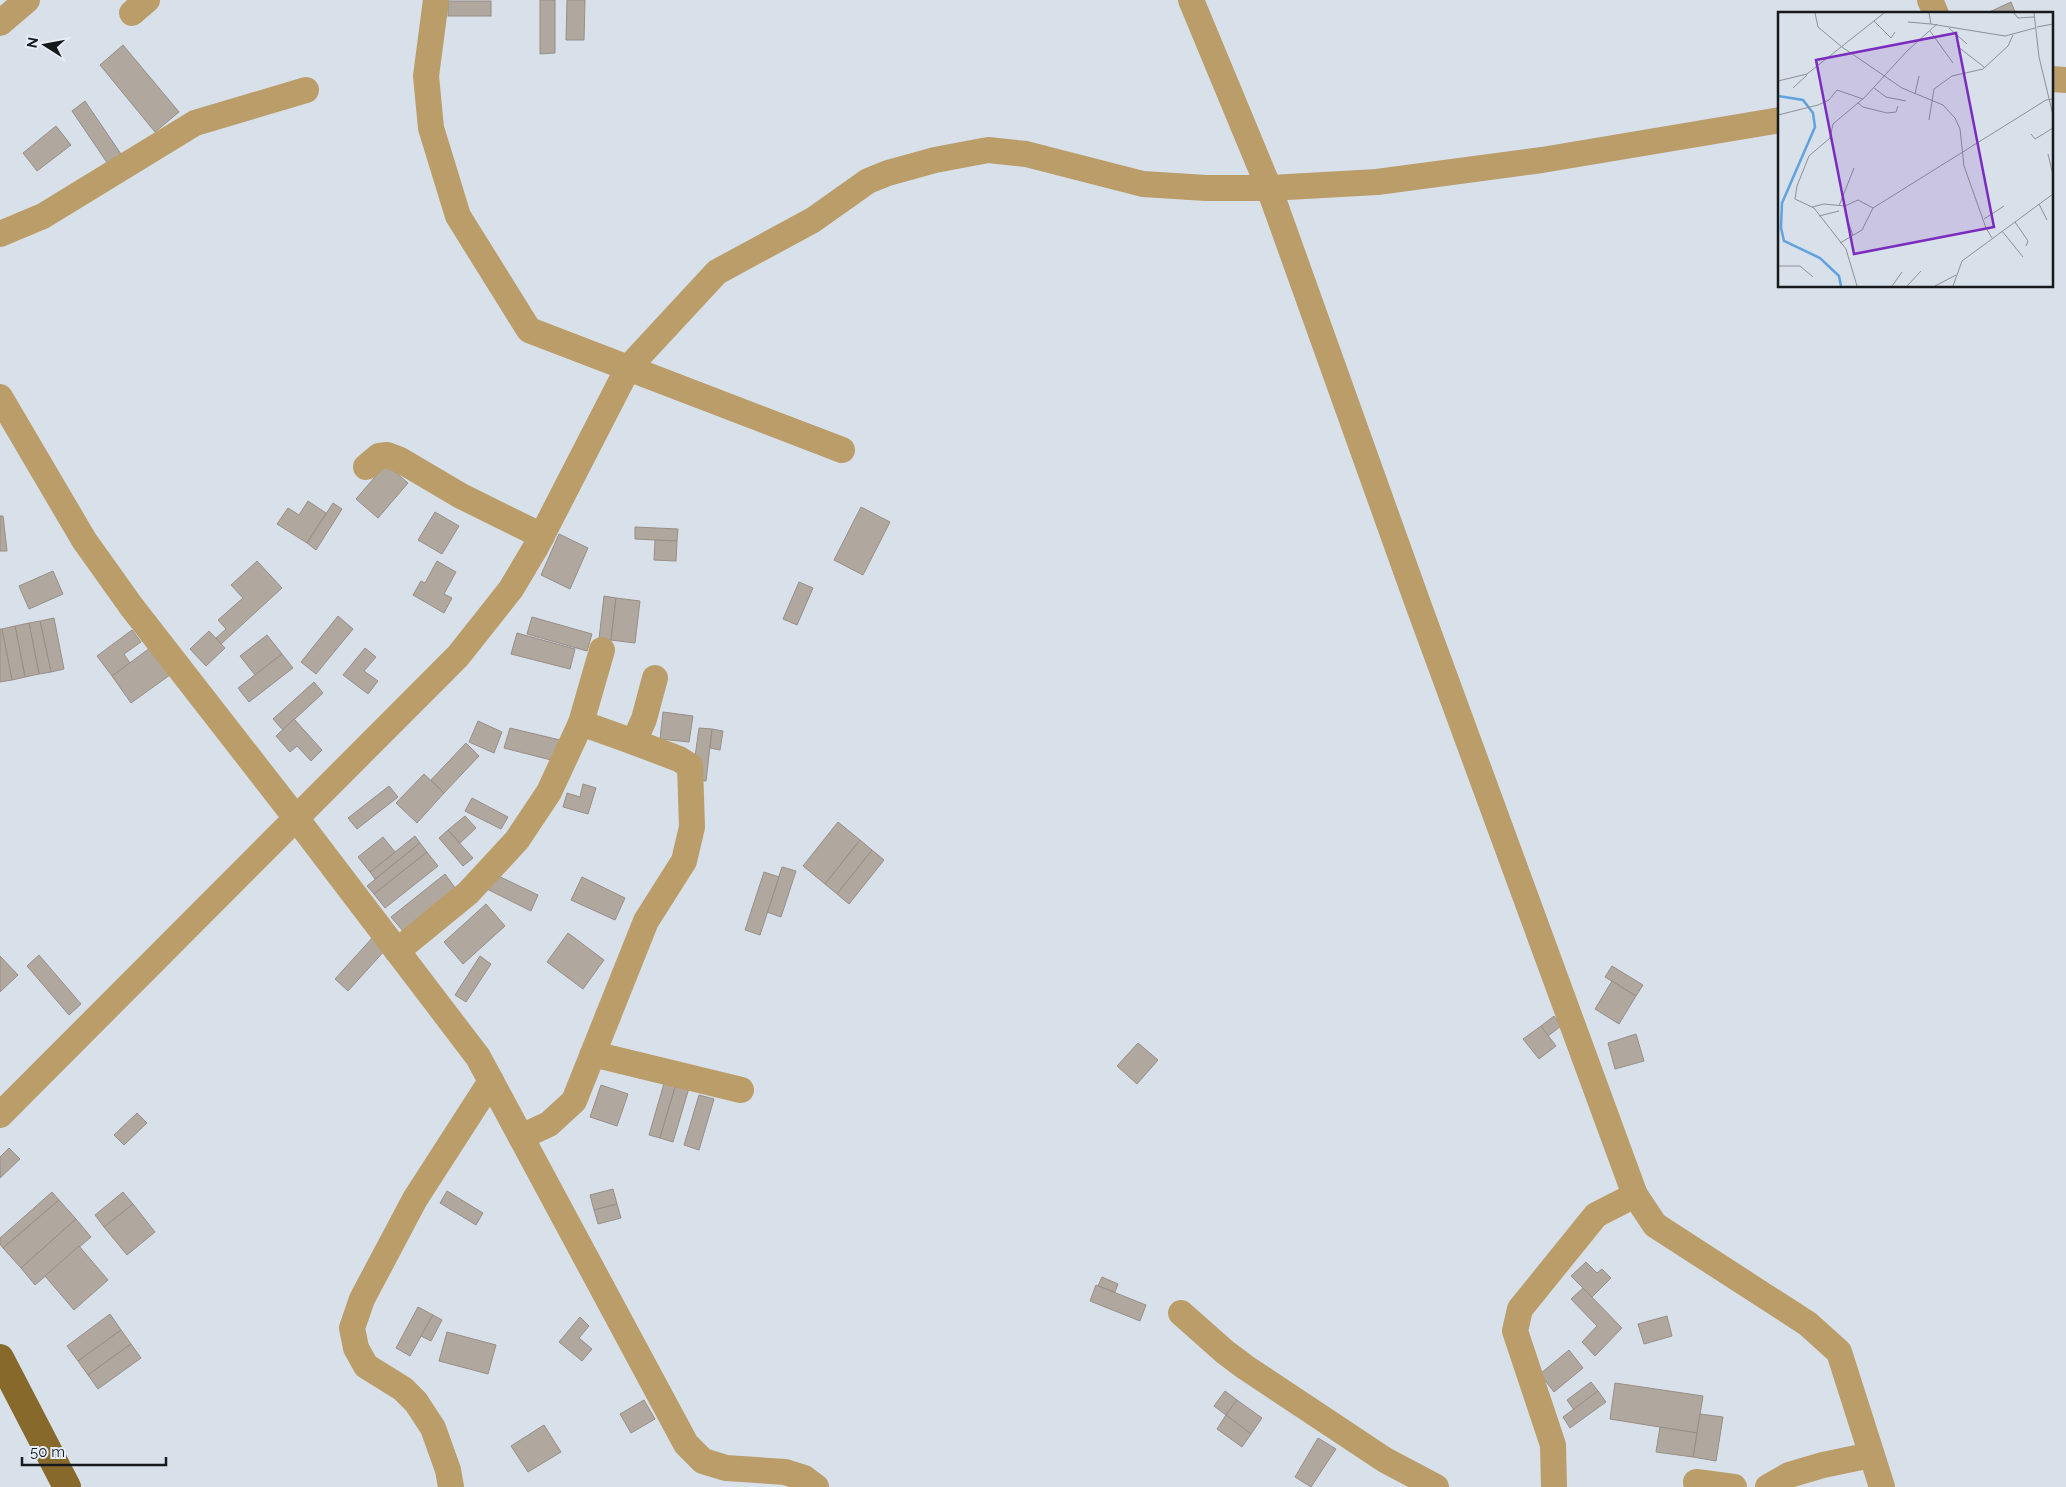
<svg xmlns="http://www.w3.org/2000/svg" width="2066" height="1487" viewBox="0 0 2066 1487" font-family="Raleway,sans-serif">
<rect width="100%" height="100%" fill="#d8e0e9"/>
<!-- building -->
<g fill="#b0a79f" stroke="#978e87">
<polygon points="540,0 555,0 555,53 540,54"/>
<polygon points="567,0 585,0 584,40 566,40"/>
<rect x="448" y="1" width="43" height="15"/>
<polygon points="2011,2 2016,14 1985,14"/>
<polygon points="123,45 179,112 155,132 100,65"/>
<polygon points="85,101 121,154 108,164 72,111"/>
<polygon points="56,126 71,145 37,171 23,153"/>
<polygon points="386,464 408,483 378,518 356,499"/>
<polygon points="308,501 326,513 307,543 277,524 288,508 299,515"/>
<polygon points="333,503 342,509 316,550 307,543"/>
<polygon points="861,507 890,522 863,575 834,560"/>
<polygon points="435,512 459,526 442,554 418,540"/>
<polygon points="0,516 3,516 7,551 0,551"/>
<polygon points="635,527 678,529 677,541 635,539"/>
<polygon points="559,534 588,548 570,589 541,575"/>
<polygon points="655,540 677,541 676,561 654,560"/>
<polygon points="257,561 282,588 221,644 216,638 226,629 218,620 243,598 231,585"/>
<polygon points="437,561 456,572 444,594 452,598 444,613 413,595 421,581 425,583"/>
<polygon points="53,571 63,594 29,609 19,586"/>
<polygon points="799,582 813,588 797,625 783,619"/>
<polygon points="604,596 616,598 611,640 599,639"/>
<polygon points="616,598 640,601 635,643 611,640"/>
<polygon points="338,616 353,629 316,674 301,662"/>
<polygon points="532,617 592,634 587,651 527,634"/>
<polygon points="54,618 64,669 51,672 40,621"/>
<polygon points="40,621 51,672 39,674 29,623"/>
<polygon points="29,623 39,674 25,677 15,626"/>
<polygon points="15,626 25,677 12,680 2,629"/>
<polygon points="0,629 2,629 12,680 0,682"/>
<polygon points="132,630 141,642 124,654 130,663 112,676 97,656"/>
<polygon points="209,631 225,648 206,666 190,649"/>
<polygon points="517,633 575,649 570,669 511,654"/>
<polygon points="267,635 282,654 255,675 240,656"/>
<polygon points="154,645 174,672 131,703 112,676"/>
<polygon points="365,648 376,657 364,671 378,681 368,694 343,675"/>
<polygon points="282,654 293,668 249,702 238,688"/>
<polygon points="314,682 323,693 283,730 273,719"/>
<polygon points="663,712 693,716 689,742 660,739"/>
<polygon points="294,719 322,750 311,761 297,746 290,752 276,736"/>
<polygon points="478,721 502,732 494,753 469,742"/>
<polygon points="510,728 560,740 555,761 504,748"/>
<polygon points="699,728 712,729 706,781 692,779"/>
<polygon points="712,729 723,731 720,750 710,748"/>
<polygon points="466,743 479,756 444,793 431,780"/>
<polygon points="424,774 444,793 417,823 396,803"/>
<polygon points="583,784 596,788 588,814 563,807 567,793 580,797"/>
<polygon points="389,786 398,797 357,829 348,818"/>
<polygon points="472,798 508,817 501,829 465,811"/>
<polygon points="465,816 476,828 460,843 448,830"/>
<polygon points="838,822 860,840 825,884 803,866"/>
<polygon points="448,830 473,858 463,866 439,838"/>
<polygon points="415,836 420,843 375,879 370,872"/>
<polygon points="383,837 395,852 370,872 358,857"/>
<polygon points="860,840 872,850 837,894 825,884"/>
<polygon points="420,843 427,852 374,894 367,886"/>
<polygon points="872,850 884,860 849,904 837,894"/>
<polygon points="427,852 438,866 385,908 374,894"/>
<polygon points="782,867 796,871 781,917 767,912"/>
<polygon points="490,872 538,895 531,911 483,887"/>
<polygon points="764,872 779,877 760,935 745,930"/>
<polygon points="445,874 456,889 403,931 391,917"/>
<polygon points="582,877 625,898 615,920 571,900"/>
<polygon points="486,904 505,926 463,964 444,942"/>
<polygon points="568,933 604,960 583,989 547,962"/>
<polygon points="374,936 387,948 348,991 335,979"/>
<polygon points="39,955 81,1004 69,1015 27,966"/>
<polygon points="0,956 18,975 0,992"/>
<polygon points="480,956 491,964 466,1002 455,995"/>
<polygon points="1612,966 1643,985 1636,996 1605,977"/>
<polygon points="1612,981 1636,996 1619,1024 1595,1009"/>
<polygon points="1554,1016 1561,1026 1548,1036 1541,1026"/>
<polygon points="1541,1026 1556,1046 1539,1059 1523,1039"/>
<polygon points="1636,1034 1644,1061 1615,1069 1608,1043"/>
<polygon points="1138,1043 1158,1060 1137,1084 1117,1066"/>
<polygon points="665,1080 676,1084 660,1138 649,1135"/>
<polygon points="676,1084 689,1088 673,1142 660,1138"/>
<polygon points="601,1085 628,1094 617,1126 590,1117"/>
<polygon points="699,1095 714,1099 699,1150 684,1145"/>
<polygon points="137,1113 147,1123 124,1145 114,1135"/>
<polygon points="9,1148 20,1159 0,1178 0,1157"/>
<polygon points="613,1189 617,1204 594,1210 590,1195"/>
<polygon points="447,1191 483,1213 476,1225 440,1203"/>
<polygon points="52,1192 59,1200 3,1248 0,1244 0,1238"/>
<polygon points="123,1192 133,1204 104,1227 95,1215"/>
<polygon points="59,1200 76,1219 21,1268 3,1248"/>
<polygon points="133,1204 155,1232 127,1255 104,1227"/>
<polygon points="617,1204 621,1218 598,1224 594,1210"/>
<polygon points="76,1219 91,1237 35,1285 21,1268"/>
<polygon points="79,1246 108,1280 74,1310 45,1276"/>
<polygon points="1586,1262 1597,1273 1602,1269 1611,1278 1592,1297 1571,1276"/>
<polygon points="1102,1277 1118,1284 1115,1292 1098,1286"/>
<polygon points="1096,1285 1146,1305 1140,1321 1090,1301"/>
<polygon points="1583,1288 1622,1328 1595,1356 1582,1342 1597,1326 1571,1299"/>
<polygon points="418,1307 433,1315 410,1356 396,1348"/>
<polygon points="110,1314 121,1330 78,1361 67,1346"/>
<polygon points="433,1315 442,1320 431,1341 421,1336"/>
<polygon points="1667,1316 1672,1336 1644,1344 1638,1324"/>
<polygon points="580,1317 589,1326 579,1338 592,1349 582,1361 559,1342"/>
<polygon points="121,1330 131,1344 88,1375 78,1361"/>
<polygon points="447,1332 496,1345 488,1374 439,1361"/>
<polygon points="131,1344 141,1358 98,1389 88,1375"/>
<polygon points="1569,1350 1583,1368 1554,1392 1540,1374"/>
<polygon points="1591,1382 1598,1391 1574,1410 1567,1400"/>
<polygon points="1615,1383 1703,1396 1697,1433 1610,1419"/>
<polygon points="1225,1391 1237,1400 1226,1415 1214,1406"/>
<polygon points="1598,1391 1606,1402 1570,1428 1563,1417"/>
<polygon points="644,1400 655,1419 631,1433 620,1414"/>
<polygon points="1237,1400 1262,1418 1251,1434 1226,1415"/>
<polygon points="1700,1414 1723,1417 1716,1461 1693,1457"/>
<polygon points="1226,1415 1251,1434 1242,1447 1217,1429"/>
<polygon points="544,1425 561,1452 528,1472 511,1446"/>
<polygon points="1660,1427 1697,1433 1693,1457 1656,1452"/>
<polygon points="1318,1438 1336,1449 1311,1487 1295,1477"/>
</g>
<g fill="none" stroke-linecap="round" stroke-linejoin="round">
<!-- minor -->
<g stroke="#ba9d69" stroke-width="26">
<polyline points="436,0 426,76 431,128 458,216 529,330 842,450"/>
<polyline points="1191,0 1269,188 1418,604 1635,1195 1655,1225 1808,1324 1839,1352 1882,1487"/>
<polyline points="1930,0 1936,14"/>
<polyline points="132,13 147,0"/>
<polyline points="0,23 27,0"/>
<polyline points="2052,79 2066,80"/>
<polyline points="0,234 43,216 195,123 306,90"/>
<polyline points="0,397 84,540 131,606 296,818 478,1057 686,1444 703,1461 726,1468 785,1472 804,1478 816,1487"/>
<polyline points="366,467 379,456 387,455 400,460 461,496 542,536"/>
<polyline points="581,723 634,742 644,719 655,678"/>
<polyline points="397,951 468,893 517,840 549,792 581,723 602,650"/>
<polyline points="593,1054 741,1090"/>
<polyline points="0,1115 458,656 511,589 536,547 628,368 717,272 813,220 868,181 888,173 935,160 988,150 1026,154 1143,184 1206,188 1269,188 1377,182 1542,160 1780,120"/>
<polyline points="521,1137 549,1124 574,1101 646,921 684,861 692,827 690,766 679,759 634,742"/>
<polyline points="1181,1313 1225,1352 1245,1367 1385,1460 1436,1487"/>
<polyline points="1696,1482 1734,1487"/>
<polyline points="451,1487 448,1470 433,1428 416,1402 403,1389 366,1366 356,1348 352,1328 362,1299 415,1199 491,1081"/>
<polyline points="1554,1487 1553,1445 1515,1331 1520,1309 1596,1215 1635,1195"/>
<polyline points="1768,1487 1789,1475 1823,1465 1871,1455"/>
</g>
<!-- major -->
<polyline stroke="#87692c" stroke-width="28" points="0,1358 67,1487"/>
</g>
<!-- overview -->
<g transform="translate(1778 12)">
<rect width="275" height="275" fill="#d8e0e9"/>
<path fill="none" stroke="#62a2de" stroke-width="2.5" d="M 0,84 L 25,88 L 35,101 L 37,115 L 4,191 L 3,216 L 6,229 L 42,246 L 61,264 L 63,274"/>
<path fill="none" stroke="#8b9197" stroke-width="1" d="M 37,1 L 40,15 L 64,35 L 124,76 L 165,93 L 177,106 L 182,117 L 186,154 L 208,216 L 214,226M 151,1 L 153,12 L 227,24 L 257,16M 236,1 L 240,6 L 256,5M 256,1 L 261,45 L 275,103M 96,9 L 113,26 L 117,20M 130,10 L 153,12M 259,15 L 275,12M 171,16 L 189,32M 152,19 L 175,51M 179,34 L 206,55M 0,69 L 29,62 L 106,1M 15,76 L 29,63M 96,76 L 108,85 L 128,89M 137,82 L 141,64M 80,91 L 85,95 L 109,101 L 118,100 L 120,94M 0,103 L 40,93 L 51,88 L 59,78 L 85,87M 151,108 L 156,77 L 174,64 L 205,57 L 230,34 L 235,23M 253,122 L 257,127 L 275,116M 270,142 L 275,163M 261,192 L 269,208M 61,194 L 76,156M 34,195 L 46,192 L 67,194 L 80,188 L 95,196M 41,204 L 61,199M 69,207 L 75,223M 206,207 L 226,194M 237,210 L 250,229 L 248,234M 224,219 L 245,245M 62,231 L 84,218 L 95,196 L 268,88 L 275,87M 0,254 L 22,254 L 35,265M 79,274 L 68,237 L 36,196 L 17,187 L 19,174 L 31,144 L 52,126 L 55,112 L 87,85 L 129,39 L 159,12M 114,274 L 124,260M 129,274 L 143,259M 157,274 L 178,263M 175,274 L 184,249 L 275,182"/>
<path fill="#7b2cbf" fill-opacity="0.15" stroke="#7b2cbf" stroke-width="2.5" d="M 178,21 L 216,215 L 76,242 L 38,48 Z"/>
<rect width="275" height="275" fill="none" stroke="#171a1d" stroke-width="2.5"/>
</g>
<!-- north arrow -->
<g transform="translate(45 45) rotate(281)" stroke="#e5edf7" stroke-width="4" paint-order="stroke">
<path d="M0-4L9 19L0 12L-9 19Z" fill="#171a1d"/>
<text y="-8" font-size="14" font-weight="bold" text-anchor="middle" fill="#171a1d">N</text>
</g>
<!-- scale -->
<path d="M22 1457v8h144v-8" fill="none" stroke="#171a1d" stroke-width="2.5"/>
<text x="30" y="1457" font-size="15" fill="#171a1d" stroke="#e5edf7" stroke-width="4" paint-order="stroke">50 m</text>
</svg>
